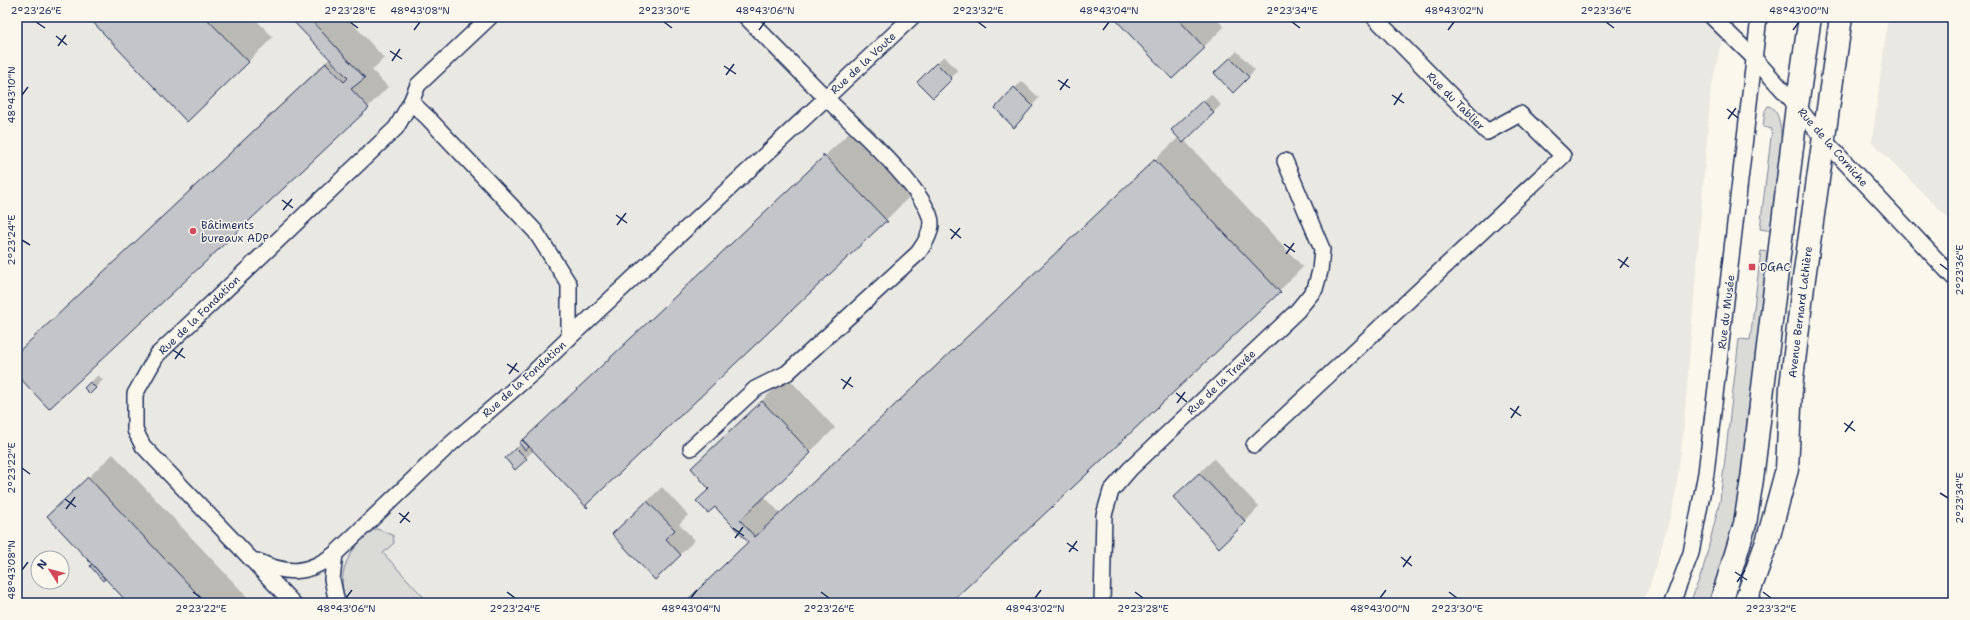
<svg xmlns="http://www.w3.org/2000/svg" width="1970" height="620" viewBox="0 0 1970 620" font-family="'Shantell Sans',sans-serif">
<rect width="100%" height="100%" fill="#fbf7ec"/>
<filter id="ink" filterUnits="userSpaceOnUse"><feTurbulence type="fractalNoise" baseFrequency=".025" numOctaves="2"/><feDisplacementMap in="SourceGraphic" scale="8" xChannelSelector="R" yChannelSelector="G"/><feConvolveMatrix kernelMatrix="1 2 1 2 8 2 1 2 1" color-interpolation-filters="sRGB"/></filter>
<g filter="url(#ink)">
<!-- built -->
<g fill="#eae8e2" fill-rule="evenodd">
<path d="M 17,17 L 1727,17 L 1711,89 L 1683,435 L 1674,504 L 1648,591 L 1642,603 L 17,603 ZM 38,558 L 62,558 L 62,582 L 38,582 Z"/>
<polygon points="1888,17 1953,17 1953,223 1872,142"/>
</g>
<!-- green -->
<g fill="#dadad7" stroke="#7a849a">
<path d="M 1768,106 C 1794,111 1775,211 1773,231 L 1760,229 L 1772,129 L 1763,127 L 1765,111 Z"/>
<polygon points="1761,251 1770,252 1741,496 1735,525 1711,603 1690,603 1703,569 1720,501 1739,339 1750,340"/>
<path d="M 377,529 L 393,535 L 394,543 L 383,553 L 429,603 L 347,603 C 337,581 344,559 360,542 C 364,536 370,530 377,529 Z"/>
</g>
<!-- shadow -->
<g fill="#0003">
<polygon points="89,17 253,17 273,37 248,62"/>
<polygon points="291,17 347,17 384,58 372,70 388,87 368,107 17,374 17,354 330,58"/>
<polygon points="1115,17 1215,17 1224,27 1172,78"/>
<polygon points="1237,51 1255,70 1233,91 1215,73"/>
<polygon points="944,56 958,71 933,96 918,82"/>
<polygon points="1022,81 1039,98 1014,126 1015,88"/>
<polygon points="1211,94 1221,105 1184,140 1303,267 1279,291 949,603 686,603 749,542 711,488 692,468 716,444 787,377 835,428 764,496 780,513 1179,137 1179,123"/>
<polygon points="850,132 910,196 886,220 534,450 526,458 513,451"/>
<polygon points="98,375 103,380 90,393 85,388"/>
<polygon points="113,454 253,603 130,603 105,577 103,579 91,566 93,564 48,516"/>
<polygon points="1214,459 1259,507 1245,522 1188,483"/>
<polygon points="662,487 688,515 679,524 695,540 655,579 628,520"/>
</g>
<!-- building -->
<g fill="#c3c5c9" stroke="#1b2f5e">
<polygon points="88,17 205,17 249,62 187,122"/>
<polygon points="289,17 308,17 365,78 351,89 369,108 49,409 17,375 17,353 326,63 344,82 348,78"/>
<polygon points="1113,17 1176,17 1205,48 1172,79"/>
<polygon points="1230,58 1249,77 1233,93 1214,73"/>
<polygon points="936,63 952,79 933,98 917,82"/>
<polygon points="1014,87 1033,106 1014,128 995,108"/>
<polygon points="1203,100 1214,113 1183,143 1171,130"/>
<polygon points="823,154 888,222 885,222 586,505 588,507 587,508 522,439 524,439 823,157"/>
<polygon points="1153,159 1154,159 1281,293 1280,294 1279,293 950,603 684,603 748,542 715,507 708,513 696,501 709,489 691,468 762,401 811,453 740,520 755,537 1154,160"/>
<polygon points="90,382 96,388 90,394 84,388"/>
<polygon points="522,440 529,447 525,450 519,443"/>
<polygon points="516,448 527,459 515,470 505,458"/>
<polygon points="1199,473 1246,522 1219,548 1173,497"/>
<polygon points="88,477 206,603 128,603 47,516"/>
<polygon points="647,501 675,530 666,539 681,555 655,580 612,534"/>
<polygon points="92,564 105,579 103,581 90,566"/>
</g>
<g fill="none" stroke-linecap="round" stroke-linejoin="round">
<!-- service casing -->
<g stroke="#1b2f5e" stroke-width="18">
<g id="service">
<polyline points="746,17 826,98 912,17"/>
<polyline points="1712,17 1753,57 1797,106 1824,140 1953,277"/>
<path d="M 569,338 L 826,98 C 848,120 931,194 931,223 C 931,234 924,245 918,253 L 787,373 L 755,389 L 691,448"/>
<polyline points="1254,445 1563,156 1520,114 1487,132 1374,17"/>
<path d="M 257,561 C 287,575 307,575 335,554"/>
<polyline points="293,603 143,446 135,430 135,394 157,355 396,128 411,102 418,85 490,17"/>
<polyline points="337,603 332,579 335,554 446,448 535,371 569,338 569,284 535,231 428,118 411,102"/>
<polyline points="1102,603 1104,515 1111,491 1130,469 1297,311 1315,289 1320,271 1322,249 1285,161"/>
<polyline points="1672,603 1691,553 1706,473 1759,17"/>
</g>
</g>
<!-- secondary casing -->
<g stroke="#1b2f5e" stroke-width="25">
<g id="secondary">
<polyline points="1721,603 1745,524 1752,479 1797,106 1810,17"/>
<polyline points="1745,603 1768,539 1787,469 1791,387 1804,278 1841,17"/>
</g>
</g>
<!-- service -->
<use href="#service" stroke="#fbf7ec" stroke-width="15"/>
<!-- secondary -->
<use href="#secondary" stroke="#fbf7ec" stroke-width="22"/>
</g>
</g>
<!-- ticks -->
<path fill="none" stroke="#1b2f5e" stroke-width="1.5" d="M 36,22 L 45,28M 350,22 L 358,28M 664,22 L 672,28M 978,22 L 986,28M 1292,22 L 1300,28M 1606,22 L 1614,28M 414,30 L 420,22M 759,30 L 765,22M 1103,30 L 1109,22M 1448,30 L 1454,22M 1793,30 L 1799,22M 56,36 L 67,45M 58,46 L 66,35M 390,51 L 402,59M 392,61 L 400,49M 724,66 L 736,74M 726,75 L 734,64M 1058,80 L 1070,88M 1060,90 L 1068,79M 22,95 L 28,87M 1392,95 L 1404,103M 1394,105 L 1402,93M 1727,109 L 1738,118M 1728,119 L 1736,108M 282,200 L 293,208M 283,210 L 292,199M 616,215 L 627,223M 617,225 L 626,213M 950,229 L 961,238M 951,239 L 960,228M 22,240 L 30,245M 1284,244 L 1295,252M 1286,254 L 1294,243M 1618,259 L 1629,267M 1940,264 L 1948,270M 1620,268 L 1628,257M 173,350 L 185,358M 175,359 L 183,348M 507,364 L 519,372M 509,374 L 517,363M 841,379 L 853,387M 843,389 L 851,377M 1176,393 L 1187,402M 1177,403 L 1185,392M 1510,408 L 1521,416M 1511,418 L 1519,406M 1844,423 L 1855,431M 1845,432 L 1853,421M 22,468 L 30,474M 1940,493 L 1948,498M 65,499 L 76,507M 66,509 L 75,497M 399,513 L 410,522M 400,523 L 409,512M 733,528 L 744,536M 735,538 L 743,527M 1067,543 L 1078,551M 1069,552 L 1077,541M 1401,557 L 1412,566M 1403,567 L 1411,556M 22,570 L 28,562M 1735,572 L 1747,580M 1737,582 L 1745,570M 193,592 L 201,598M 507,592 L 515,598M 821,592 L 829,598M 1135,592 L 1143,598M 1449,592 L 1457,598M 1763,592 L 1771,598M 346,598 L 352,590M 691,598 L 697,590M 1035,598 L 1041,590M 1380,598 L 1386,590"/>
<!-- markers -->
<g fill="#d1495b" stroke="#fbf7ec" stroke-width="1.5">
<circle cx="193" cy="231" r="4"/>
<rect x="1748" y="263" width="8" height="8" rx="2"/>
</g>
<g text-anchor="middle" stroke-width="3" stroke-linejoin="round" paint-order="stroke">
<!-- street labels -->
<g font-size="11" fill="#1b2f5e" stroke="#fbf7ec">
<text transform="translate(863 63) rotate(-43)" y="4">Rue de la Voute</text>
<text transform="translate(1456 101) rotate(45)" y="4">Rue du Tablier</text>
<text transform="translate(1833 147) rotate(49)" y="4">Rue de la Corniche</text>
<text transform="translate(1726 312) rotate(-83)" y="4">Rue du Musée</text>
<text transform="translate(1800 312) rotate(-83)" y="4">Avenue Bernard Lathière</text>
<text transform="translate(199 315) rotate(-44)" y="4">Rue de la Fondation</text>
<text transform="translate(524 379) rotate(-42)" y="4">Rue de la Fondation</text>
<text transform="translate(1221 382) rotate(-43)" y="4">Rue de la Travée</text>
</g>
<!-- poi labels -->
<g font-size="11" fill="#1b2f5e" stroke="#fbf7ec" text-anchor="start">
<text x="201" y="229">Bâtiments<tspan x="201" dy="13">bureaux ADP</tspan></text>
<text x="1760" y="271">DGAC</text>
</g>
</g>
<!-- margin -->
<rect width="1970" height="620" fill="none" stroke="#fbf7ec" stroke-width="44"/>
<!-- north arrow -->
<g transform="translate(50 570) rotate(306)"><circle r="19" fill="#fbf7ec" stroke="#a1a7b3"/>
<path d="M0-3L7 15L0 10L-7 15Z" fill="#d1495b"/>
<text y="-6" font-size="11" font-weight="bold" text-anchor="middle" fill="#1b2f5e">N</text>
</g>
<rect x="22" y="22" width="1926" height="576" fill="none" stroke="#1b2f5e" stroke-width="1.5"/>
<g font-size="10" text-anchor="middle" fill="#1b2f5e">
<text x="36" y="14">2°23'26"E</text>
<text x="350" y="14">2°23'28"E</text>
<text x="420" y="14">48°43'08"N</text>
<text x="664" y="14">2°23'30"E</text>
<text x="765" y="14">48°43'06"N</text>
<text x="978" y="14">2°23'32"E</text>
<text x="1109" y="14">48°43'04"N</text>
<text x="1292" y="14">2°23'34"E</text>
<text x="1454" y="14">48°43'02"N</text>
<text x="1606" y="14">2°23'36"E</text>
<text x="1799" y="14">48°43'00"N</text>
<text transform="translate(11 95) rotate(-90)" y="4">48°43'10"N</text>
<text transform="translate(11 240) rotate(-90)" y="4">2°23'24"E</text>
<text transform="translate(1959 270) rotate(-90)" y="4">2°23'36"E</text>
<text transform="translate(11 468) rotate(-90)" y="4">2°23'22"E</text>
<text transform="translate(1959 498) rotate(-90)" y="4">2°23'34"E</text>
<text transform="translate(11 570) rotate(-90)" y="4">48°43'08"N</text>
<text x="201" y="612">2°23'22"E</text>
<text x="346" y="612">48°43'06"N</text>
<text x="515" y="612">2°23'24"E</text>
<text x="691" y="612">48°43'04"N</text>
<text x="829" y="612">2°23'26"E</text>
<text x="1035" y="612">48°43'02"N</text>
<text x="1143" y="612">2°23'28"E</text>
<text x="1380" y="612">48°43'00"N</text>
<text x="1457" y="612">2°23'30"E</text>
<text x="1771" y="612">2°23'32"E</text>
</g>
</svg>
